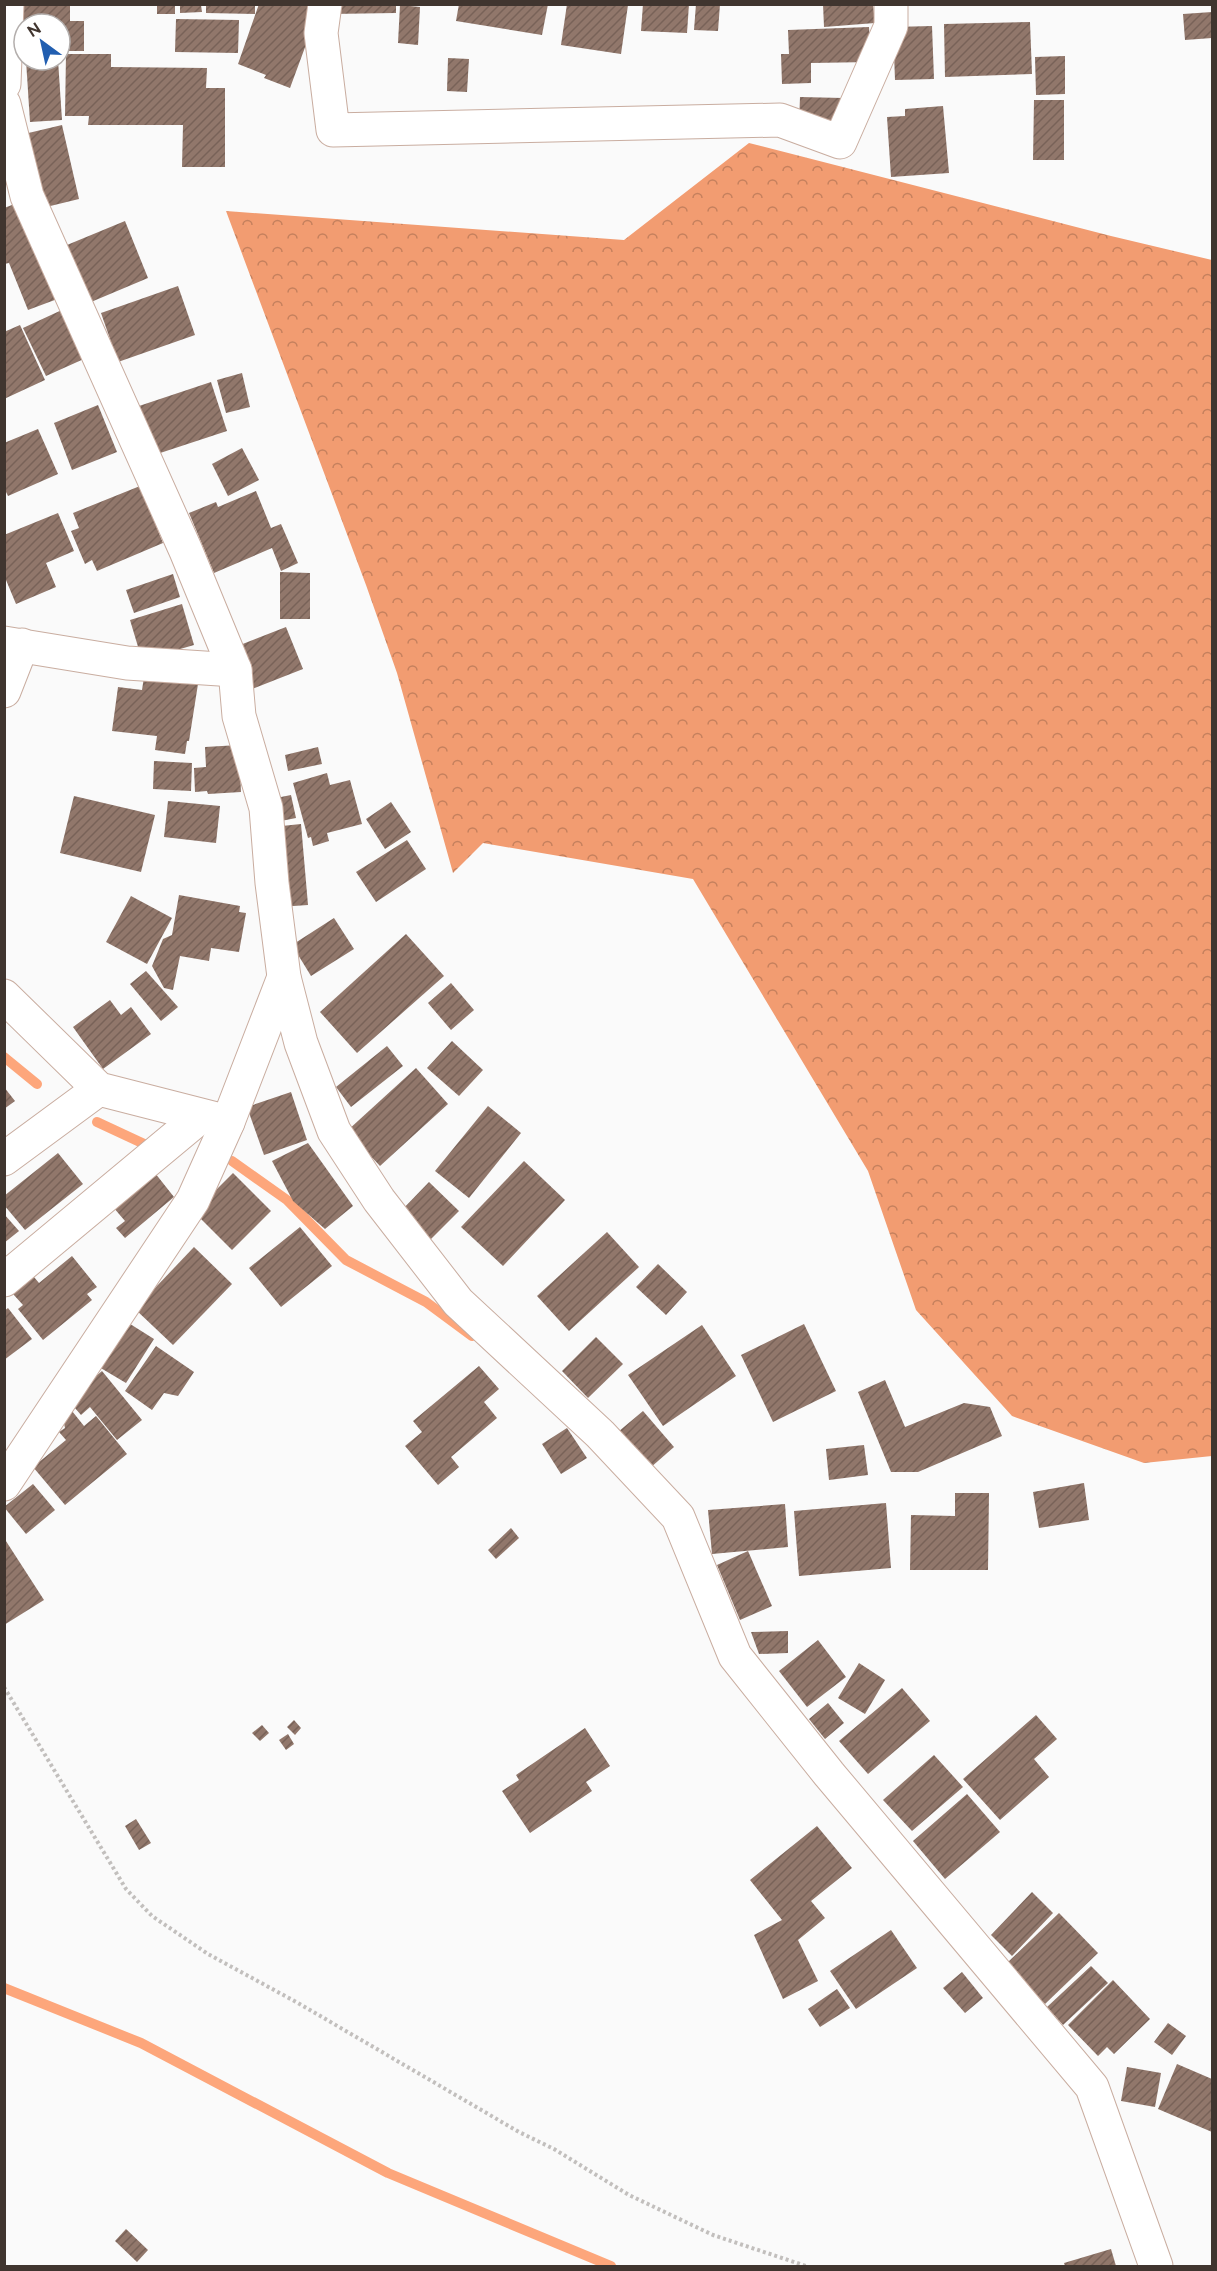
<svg xmlns="http://www.w3.org/2000/svg" width="1217" height="2271" viewBox="0 0 1217 2271" font-family="Raleway,sans-serif">
<defs>
<pattern id="forest-crowns" width="20" height="18" patternUnits="userSpaceOnUse" patternTransform="scale(1.5)"><rect width="20" height="18" fill="#f29c71"/><path d="M2 6a3 3 0 1 1 6 0M12 15a3 3 0 1 1 6 0" fill="none" stroke="#c5805d"/></pattern>
<pattern id="building-hatch" width="6" height="6" patternUnits="userSpaceOnUse" patternTransform="scale(1.5)"><rect width="6" height="6" fill="#91776b"/><path d="M-1 1l2-2M0 6l6-6M5 7l2-2" fill="none" stroke="#786258"/></pattern>
</defs>
<rect width="100%" height="100%" fill="#fafafa"/>
<!-- forest -->
<polygon fill="url(#forest-crowns)" points="749,143 1111,236 1212,260 1212,1456 1144,1463 1012,1416 916,1310 868,1171 693,879 483,843 453,873 397,673 366,585 226,211 624,240"/>
<g fill="none" stroke-linecap="round" stroke-linejoin="round">
<!-- stream -->
<g stroke="#fda67b" stroke-width="10">
<polyline points="4,1057 37,1084"/>
<polyline points="97,1122 155,1149"/>
<polyline points="232,1161 287,1200 346,1260 426,1302 472,1336"/>
<polyline points="4,1988 141,2043 388,2173 611,2266"/>
</g>
</g>
<!-- building -->
<g fill="url(#building-hatch)">
<polygon points="70,4 70,21 84,21 84,51 60,51 60,24 22,24 22,5"/>
<rect x="157" y="4" width="18" height="10"/>
<polygon points="206,4 255,4 255,14 206,13"/>
<polygon points="259,4 321,4 290,88 264,78 266,75 238,64"/>
<polygon points="331,4 396,4 396,13 331,14"/>
<polygon points="459,4 548,4 542,35 456,21"/>
<polygon points="567,4 628,5 621,54 561,45"/>
<polygon points="643,4 689,4 687,33 641,31"/>
<polygon points="696,4 720,4 718,31 694,30"/>
<polygon points="823,4 873,4 875,23 824,27"/>
<polygon points="180,5 201,5 202,12 180,13"/>
<polygon points="400,5 420,7 418,45 398,43"/>
<polygon points="1212,12 1212,38 1185,40 1183,14"/>
<polygon points="176,19 239,20 238,53 175,52"/>
<polygon points="1030,22 1032,74 945,77 944,24"/>
<polygon points="932,26 934,79 895,80 893,27"/>
<polygon points="869,27 871,62 811,63 811,83 782,84 781,54 789,54 788,30"/>
<polygon points="66,54 111,54 111,67 207,68 206,88 225,88 225,167 182,167 183,125 88,125 89,116 65,116"/>
<polygon points="1065,56 1065,94 1036,95 1035,57"/>
<polygon points="448,58 469,59 467,92 447,91"/>
<polygon points="26,60 58,60 62,120 30,122"/>
<polygon points="800,97 843,98 841,125 799,124"/>
<polygon points="1034,100 1064,100 1064,160 1033,160"/>
<polygon points="943,106 949,173 891,177 887,117 905,116 905,109"/>
<polygon points="62,125 79,199 38,209 20,135"/>
<polygon points="20,202 60,298 28,310 9,263 4,264 4,208"/>
<polygon points="125,221 148,278 91,302 67,245"/>
<polygon points="178,286 195,335 118,362 101,313"/>
<polygon points="64,309 86,358 46,376 23,328"/>
<polygon points="20,325 45,380 4,399 4,332"/>
<polygon points="242,373 250,407 226,413 217,380"/>
<polygon points="211,382 227,431 151,456 136,407"/>
<polygon points="98,405 117,452 72,470 54,423"/>
<polygon points="38,429 58,474 8,496 4,488 4,443"/>
<polygon points="242,448 259,480 228,496 212,464"/>
<polygon points="140,486 163,543 97,571 92,560 85,564 71,531 79,528 73,513"/>
<polygon points="256,491 271,528 281,524 298,563 281,571 272,548 214,573 189,513 216,502 218,507"/>
<polygon points="58,513 74,551 46,563 56,587 16,604 6,580 4,581 4,535"/>
<polygon points="280,572 310,573 310,619 280,619"/>
<polygon points="173,574 180,597 134,613 126,590"/>
<polygon points="182,604 194,645 142,660 130,620"/>
<polygon points="286,627 303,669 252,689 235,647"/>
<polygon points="144,677 198,684 189,741 187,741 185,754 155,750 157,736 112,731 118,687 142,690"/>
<polygon points="239,745 241,792 208,794 207,791 195,792 194,768 206,767 205,747"/>
<polygon points="318,747 322,764 288,771 285,755"/>
<polygon points="154,761 192,763 191,791 153,789"/>
<polygon points="327,773 330,785 350,780 362,824 327,833 329,841 313,846 311,837 308,838 293,783"/>
<polygon points="291,795 296,818 276,822 271,799"/>
<polygon points="74,796 155,815 141,872 60,853"/>
<polygon points="168,801 220,806 216,843 164,837"/>
<polygon points="391,802 411,832 385,849 366,819"/>
<polygon points="301,824 308,905 279,907 272,827"/>
<polygon points="407,840 426,869 376,902 356,872"/>
<polygon points="179,895 240,906 239,912 246,913 239,952 211,948 209,961 180,956 173,990 164,988 152,966 163,939 172,935"/>
<polygon points="131,896 172,918 147,964 106,942"/>
<polygon points="334,918 354,949 311,976 292,945"/>
<polygon points="406,934 444,976 357,1053 320,1012"/>
<polygon points="146,971 178,1007 161,1021 130,984"/>
<polygon points="451,983 474,1010 451,1030 428,1003"/>
<polygon points="110,1000 121,1015 131,1007 151,1034 103,1069 73,1027"/>
<polygon points="452,1041 483,1070 459,1096 427,1068"/>
<polygon points="387,1046 403,1066 351,1107 336,1087"/>
<polygon points="416,1068 448,1104 380,1166 347,1131"/>
<polygon points="4,1087 15,1101 4,1109"/>
<polygon points="291,1092 307,1140 264,1155 247,1107"/>
<polygon points="488,1106 521,1133 469,1198 435,1171"/>
<polygon points="308,1143 353,1206 325,1229 293,1201 272,1161"/>
<polygon points="58,1153 83,1184 25,1230 4,1205 4,1196"/>
<polygon points="524,1161 565,1200 503,1266 461,1227"/>
<polygon points="155,1173 174,1197 125,1238 116,1228 125,1221 113,1207"/>
<polygon points="233,1173 271,1211 232,1250 194,1212"/>
<polygon points="429,1182 459,1211 429,1241 400,1212"/>
<polygon points="4,1214 19,1231 4,1243"/>
<polygon points="300,1227 332,1266 281,1307 249,1268"/>
<polygon points="607,1232 639,1267 569,1331 537,1296"/>
<polygon points="194,1247 232,1284 173,1345 135,1309"/>
<polygon points="72,1256 97,1287 87,1294 92,1300 43,1340 18,1309 23,1305 13,1294 34,1277 39,1283"/>
<polygon points="658,1264 687,1292 666,1315 636,1287"/>
<polygon points="8,1308 32,1339 4,1360 4,1311"/>
<polygon points="127,1322 154,1339 126,1383 99,1367"/>
<polygon points="804,1324 836,1391 773,1422 741,1355"/>
<polygon points="702,1325 736,1376 663,1426 628,1375"/>
<polygon points="596,1337 623,1364 588,1398 562,1371"/>
<polygon points="156,1346 194,1372 178,1396 164,1393 152,1410 125,1391"/>
<polygon points="479,1366 499,1389 484,1402 497,1418 451,1457 459,1467 438,1485 405,1446 422,1432 413,1421"/>
<polygon points="102,1371 142,1420 117,1440 90,1407 81,1415 68,1400"/>
<polygon points="885,1380 905,1427 964,1403 990,1407 1002,1436 918,1472 891,1472 858,1392"/>
<polygon points="72,1411 84,1426 96,1416 127,1454 65,1505 33,1467 66,1440 59,1432 65,1428 63,1419"/>
<polygon points="643,1411 674,1447 650,1468 618,1432"/>
<polygon points="567,1428 587,1458 561,1474 542,1444"/>
<polygon points="864,1445 868,1475 829,1480 826,1449"/>
<polygon points="1084,1483 1089,1520 1039,1528 1033,1492"/>
<polygon points="33,1484 55,1510 26,1534 4,1507"/>
<polygon points="955,1493 989,1493 988,1570 910,1570 911,1515 955,1516"/>
<polygon points="886,1503 891,1568 799,1576 794,1511"/>
<polygon points="785,1504 788,1547 712,1554 708,1510"/>
<polygon points="511,1528 519,1538 496,1559 488,1550"/>
<polygon points="4,1538 44,1600 4,1625"/>
<polygon points="748,1551 772,1606 740,1620 717,1565"/>
<polygon points="788,1631 788,1653 759,1654 751,1632"/>
<polygon points="818,1640 846,1677 807,1707 779,1671"/>
<polygon points="859,1663 885,1680 865,1714 838,1698"/>
<polygon points="902,1688 930,1721 868,1774 839,1741"/>
<polygon points="828,1703 844,1723 825,1739 809,1719"/>
<polygon points="1036,1715 1057,1739 1034,1759 1049,1777 1000,1820 963,1779"/>
<polygon points="294,1720 301,1728 295,1735 287,1727"/>
<polygon points="262,1725 269,1733 260,1741 252,1733"/>
<polygon points="585,1728 610,1766 586,1782 592,1791 530,1833 502,1791 519,1780 516,1775"/>
<polygon points="288,1734 294,1744 286,1750 279,1740"/>
<polygon points="934,1755 963,1787 912,1831 883,1800"/>
<polygon points="967,1794 1000,1832 945,1879 913,1841"/>
<polygon points="136,1819 151,1843 139,1850 125,1826"/>
<polygon points="817,1826 852,1868 811,1901 825,1918 798,1940 818,1981 783,1999 754,1935 782,1920 750,1880"/>
<polygon points="1032,1892 1053,1913 1012,1956 991,1935"/>
<polygon points="1059,1913 1098,1953 1045,2004 1006,1964"/>
<polygon points="891,1930 917,1968 856,2009 830,1971"/>
<polygon points="1091,1966 1108,1983 1063,2025 1047,2007"/>
<polygon points="962,1972 983,1998 965,2013 943,1988"/>
<polygon points="1113,1980 1150,2019 1114,2054 1107,2047 1098,2056 1068,2025"/>
<polygon points="837,1989 850,2008 820,2027 808,2009"/>
<polygon points="1168,2023 1186,2036 1172,2055 1154,2042"/>
<polygon points="1177,2064 1212,2079 1212,2132 1158,2109"/>
<polygon points="1127,2067 1161,2073 1155,2107 1121,2101"/>
<polygon points="126,2229 148,2250 137,2262 115,2241"/>
<polygon points="1111,2249 1116,2266 1065,2266 1064,2263"/>
</g>
<g fill="none" stroke-linecap="round" stroke-linejoin="round">
<!-- street casing -->
<g stroke="#c9ada0" stroke-width="35">
<g id="street">
<polyline points="325,4 321,33 333,130 780,120 840,142 891,26 891,4"/>
<polyline points="4,84 7,4"/>
<polyline points="4,104 27,196 186,551 235,670 239,716 266,808 272,883 284,977 301,1043 334,1131 379,1200 458,1302 600,1434 678,1517 735,1656 829,1774 1092,2087 1156,2266"/>
<polyline points="4,643 127,663 235,670"/>
<polyline points="4,691 22,645"/>
<polyline points="4,996 99,1089 228,1122"/>
<polyline points="4,1159 99,1089"/>
<polyline points="4,1280 201,1116"/>
<polyline points="4,1484 193,1200 228,1122 284,977"/>
</g>
</g>
<!-- path -->
<polyline stroke="#c2bfbd" stroke-width="4" stroke-dasharray="3 3" stroke-linecap="butt" points="4,1687 126,1889 152,1916 208,1954 298,2003 519,2132 554,2149 629,2195 713,2235 806,2266"/>
<!-- street -->
<use href="#street" stroke="#fff" stroke-width="33"/>
</g>
<!-- border -->
<rect width="1217" height="2271" fill="none" stroke="#40352f" stroke-width="12"/>
<!-- north arrow -->
<g transform="translate(42 42) rotate(327)"><circle r="28" fill="#ffffff" stroke="#b3aeac" stroke-width="1.5"/>
<path d="M0-4.5L10 22L0 15L-10 22Z" fill="#215eb0"/>
<text y="-9" font-size="16" font-weight="bold" text-anchor="middle" fill="#40352f">N</text>
</g>
</svg>
